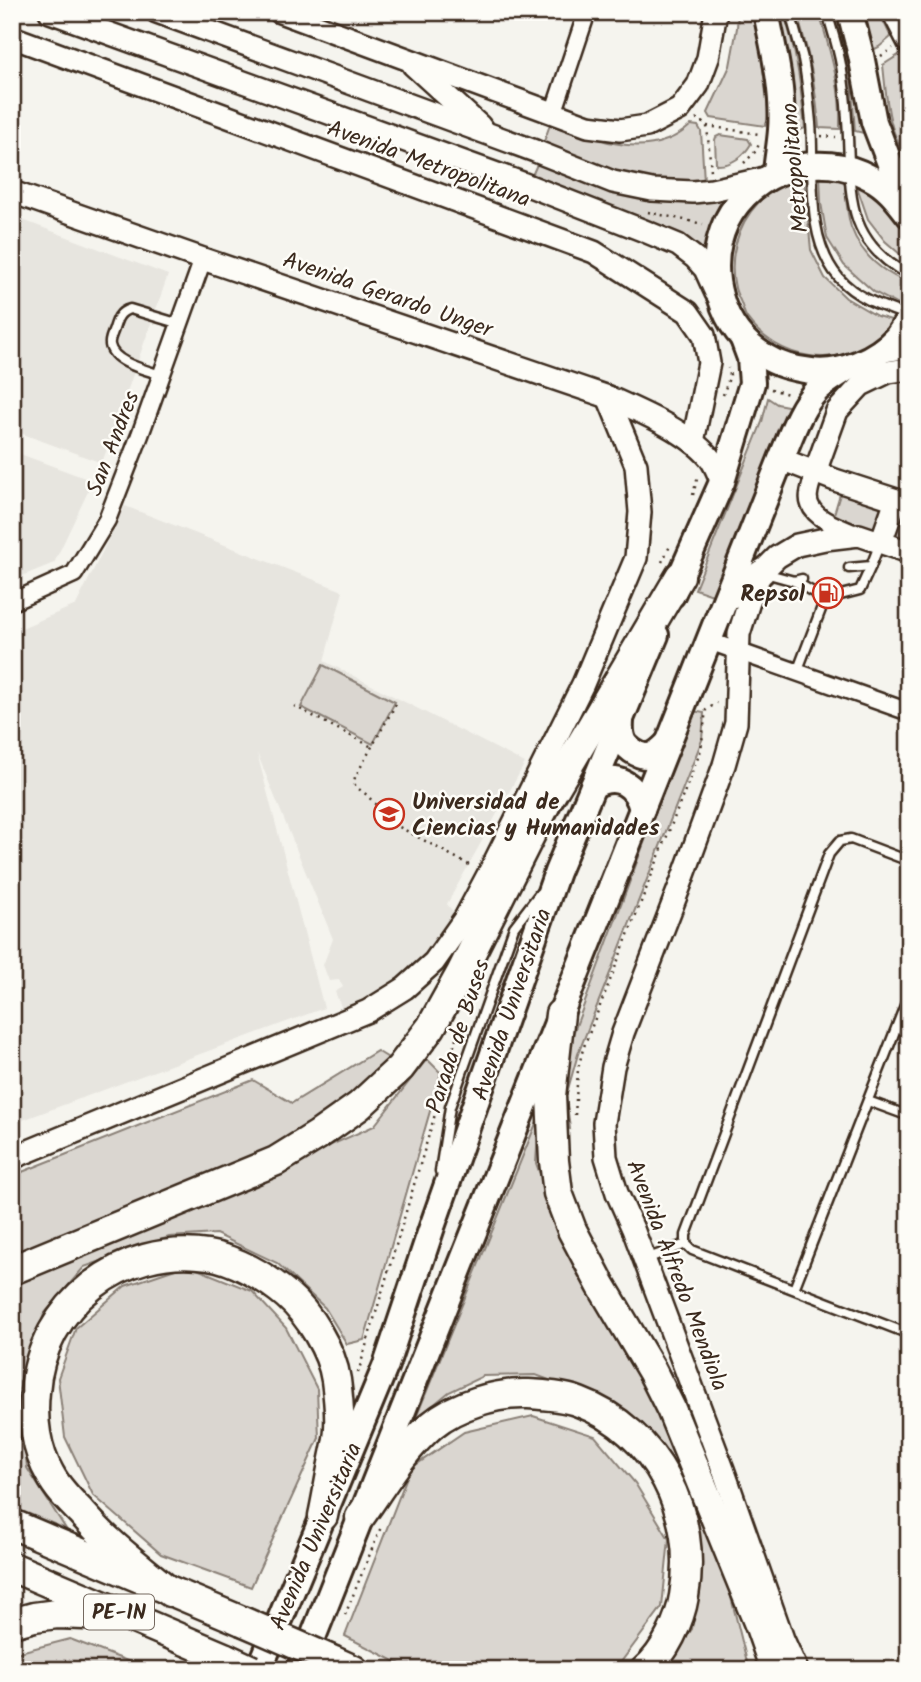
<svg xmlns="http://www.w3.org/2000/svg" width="921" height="1682" viewBox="0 0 921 1682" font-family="Kalam,sans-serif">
<rect width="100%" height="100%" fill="#f5f4ee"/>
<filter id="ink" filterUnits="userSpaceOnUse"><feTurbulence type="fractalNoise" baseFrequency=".0143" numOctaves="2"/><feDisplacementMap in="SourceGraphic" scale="14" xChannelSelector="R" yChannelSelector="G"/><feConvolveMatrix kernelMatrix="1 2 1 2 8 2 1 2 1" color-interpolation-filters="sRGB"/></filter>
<g filter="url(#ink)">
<!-- built -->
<g fill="#e7e5df">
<polygon points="12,216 168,275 102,463 12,430"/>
<polygon points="12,451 93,481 54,563 12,580"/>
<polygon points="125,506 343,591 324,661 525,763 447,904 459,919 416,963 378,993 360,1012 356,1004 342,1009 335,992 343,987 339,980 329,981 323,965 333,939 257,753 324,1008 12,1124 12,632 76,605"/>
</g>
<!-- green -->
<g fill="#dad6d0" stroke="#8a8077" stroke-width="2">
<polygon points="738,12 752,12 761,52 769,118 765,126 711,118 708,113 730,66 737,28"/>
<path d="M 777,12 L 783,12 C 797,50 801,89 805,128 L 795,132 L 792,88 Z"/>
<path d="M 796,12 L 819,12 C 830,51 842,89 840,129 L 819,128 C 816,88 809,50 796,12 Z"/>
<polygon points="835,12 841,12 872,135 855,131 851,79"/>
<polygon points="860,12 879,12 891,37 879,47 871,51"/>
<path d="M 902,53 L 909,65 L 909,155 C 887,139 886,90 883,65 Z"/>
<path d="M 551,122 C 596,140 649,163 691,125 L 698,126 L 701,131 L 704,181 L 686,184 L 622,178 L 542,147 Z"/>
<path d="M 720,135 L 748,139 L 751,144 C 744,156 732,165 718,165 L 716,164 L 715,140 L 716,137 Z"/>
<polygon points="538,162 616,191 734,191 708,260 679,236 661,227 530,180"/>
<path d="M 820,175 L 844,177 C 846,193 846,211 851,227 C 861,255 881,272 909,283 L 909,298 L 904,308 L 874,292 L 844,265 L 827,238 L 821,203 Z"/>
<path d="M 804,178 L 811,250 L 825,278 L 846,298 L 877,316 L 895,321 C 891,326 886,333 881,337 C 839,370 778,361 747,318 C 744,314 743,308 741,303 C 739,298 736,293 735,288 C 728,259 737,225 758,203 C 770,189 787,183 804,178 Z"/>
<polygon points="855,181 879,193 900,216 909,236 909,262 885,241 868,219"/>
<polygon points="768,398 777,404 793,407 721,598 695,589 762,422"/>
<polygon points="848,489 909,510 909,545 846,528 834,514 840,494"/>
<polygon points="323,665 395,702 373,744 301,707"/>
<polygon points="693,711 704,713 702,740 578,1054 566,1096 570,1129 561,1127 569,1045"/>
<polygon points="377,1051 390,1059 372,1083 283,1144 12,1259 12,1176 253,1080 292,1103"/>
<polygon points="427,1059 441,1073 364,1340 347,1344 325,1308 277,1263 216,1234 169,1237 84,1267 44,1314 20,1383 27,1468 66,1529 12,1507 12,1287 374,1126"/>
<polygon points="539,1116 536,1163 575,1270 660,1414 729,1589 749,1670 660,1670 692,1629 701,1556 670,1458 619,1406 536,1375 483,1376 449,1392 415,1420"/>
<polygon points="187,1265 252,1291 286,1328 317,1389 319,1438 251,1587 161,1554 93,1495 65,1437 58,1378 76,1328 125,1286"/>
<polygon points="533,1416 595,1436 635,1483 669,1539 662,1607 615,1670 412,1670 345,1636 410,1469 464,1432"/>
<polygon points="70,1639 151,1670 12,1670 12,1654"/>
</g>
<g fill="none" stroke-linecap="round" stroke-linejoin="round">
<!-- lane casing -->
<g stroke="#3b2a1e" stroke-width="13">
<g id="lane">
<path d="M 790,12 C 794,28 799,43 803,59 C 807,79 809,102 811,123 C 815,172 804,237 839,278 C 856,298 884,307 909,316"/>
<path d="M 827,12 C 832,30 838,47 841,65 C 844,82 846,101 847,119 C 852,185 840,239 909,275"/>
<path d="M 161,375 C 147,370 113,363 110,345 C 109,340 112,335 114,329 C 117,319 119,312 130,309 L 180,324"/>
<polyline points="849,568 871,566 880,543"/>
<polyline points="765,573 794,581 802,579"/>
<polyline points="794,581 825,599 860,590 871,566"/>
<polyline points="797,672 825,599"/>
<polyline points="868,1101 909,1116"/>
<polyline points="440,1171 450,1107 514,927 540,893"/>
<polyline points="686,1244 686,1235 829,854 840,841 851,839 909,861"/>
<polyline points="686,1244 692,1250 909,1334"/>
<polyline points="646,1259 686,1244"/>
<polyline points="794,1289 909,995"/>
</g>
</g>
<!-- street casing -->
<g stroke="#3b2a1e" stroke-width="21">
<g id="street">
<polyline points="553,114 587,12"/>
<path d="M 815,472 C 813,479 810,486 809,494 C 805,518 841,527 858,535"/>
<polyline points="12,602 74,574 107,520 140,435 203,259"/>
<polyline points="709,641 909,712"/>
</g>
</g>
<!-- secondary casing -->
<g stroke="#3b2a1e" stroke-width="26">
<g id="secondary">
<polyline points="50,12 522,183 642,230 678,245 695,258 705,269 716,293"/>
<polyline points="157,12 535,151 613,182 652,190 693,192 712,190 766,178"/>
<polyline points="280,12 588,126 620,130 647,126 680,109 698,85 708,58 716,12"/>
<polyline points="893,12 909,43"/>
<polyline points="12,37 594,252 688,312 704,335 709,363 693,442"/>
<polyline points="413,65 480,126"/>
<path d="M 12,192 L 203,259 L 608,397 C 639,411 687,431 709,457 C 715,464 718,474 722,482"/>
<polyline points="879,352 909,347"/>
<polyline points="781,459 835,480 909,504"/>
<polyline points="815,472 837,411 861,385 888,372 909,369"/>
<polyline points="881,542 896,500"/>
<polyline points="12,1158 368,1011 405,988 434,962 465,918 491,869 583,684 636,558 640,512 636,465 608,397"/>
<polyline points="797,1670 783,1639 723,1469 658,1296 633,1229 617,1193 606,1157 604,1123 613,1067 623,1033 681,883 724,765 736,723 739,634 753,589 762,572 777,557 797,545 825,539 859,535 909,552"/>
</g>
</g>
<!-- primary casing -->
<g stroke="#3b2a1e" stroke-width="30">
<g id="primary">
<path d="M 766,12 C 774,51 784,91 781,130 C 780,145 777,159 776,173"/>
<polyline points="850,12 861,55 874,122 905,203"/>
<path d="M 909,215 C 898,201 887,186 871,178 C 820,149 752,169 726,222 C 704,270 720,330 766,357 C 780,366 795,369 811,371 C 841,375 877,359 897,337 C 901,331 905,325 909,319"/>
<polyline points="672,595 722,482 752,383 750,358 743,339"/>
<polyline points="726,599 762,572"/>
<path d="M 621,719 C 621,725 620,731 622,737 C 624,747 638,757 649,756 C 656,755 663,748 668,743"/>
<path d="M 593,786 C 616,772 636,784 642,809"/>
<polyline points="259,1670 386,1365 432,1227 557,872 656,635"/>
<path d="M 300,1670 L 781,459 C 791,436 799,409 817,390 C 826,381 838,375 849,367"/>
</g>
</g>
<!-- highway casing -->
<g stroke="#3b2a1e" stroke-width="33">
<g id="highway">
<polyline points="560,1014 551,1096 554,1161 558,1193 572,1230 601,1285 652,1371 671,1409 760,1627 775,1670"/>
<polyline points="12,1270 276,1161 318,1135 359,1106 400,1068 431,1027 461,973 547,802 680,576"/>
<path d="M 360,1517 C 382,1486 403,1450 432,1425 C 456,1405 496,1393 527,1394 C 544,1395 563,1396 579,1402 C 657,1431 699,1515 684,1596 C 680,1621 665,1653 645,1670"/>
<polyline points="12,1524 242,1621"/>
<polyline points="12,1567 226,1658"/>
<path d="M 170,1592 C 150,1575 128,1559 109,1541 C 99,1532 89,1521 80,1511 C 69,1500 57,1488 50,1474 C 36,1450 32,1419 35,1392 C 41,1305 122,1242 208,1255 C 235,1259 266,1277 287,1295 C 309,1314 332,1351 336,1380 C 338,1395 340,1412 339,1428 C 339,1438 336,1449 334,1459 C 330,1478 327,1497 323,1516"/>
<polyline points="12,1623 34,1617 57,1614 110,1616"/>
<polyline points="334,1661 354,1670"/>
</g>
</g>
<!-- path -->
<g stroke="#3b2a1e" stroke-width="2.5" stroke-dasharray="2 5" stroke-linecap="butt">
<polyline points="881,56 893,48"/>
<polyline points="696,118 707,126 711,171"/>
<polyline points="707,126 759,134"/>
<polyline points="821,136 836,137"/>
<polyline points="744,163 756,151 759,144"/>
<polyline points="648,212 703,224"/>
<polyline points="771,389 788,394"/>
<polyline points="723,395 730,375 728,368"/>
<polyline points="693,495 698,475"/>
<polyline points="662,562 670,546"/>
<polyline points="396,704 355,777 354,783 356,787 367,795 392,823 473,867"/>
<polyline points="294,706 372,747"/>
<polyline points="441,1094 460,1023"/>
<polyline points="575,1115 578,1069 583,1049 701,750 706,710 717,703"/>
<polyline points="358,1373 436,1111"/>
<polyline points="345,1615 381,1527"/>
</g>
<!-- lane -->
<use href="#lane" stroke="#fdfcf7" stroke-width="8"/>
<!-- street -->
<use href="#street" stroke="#fdfcf7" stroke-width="16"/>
<!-- secondary -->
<use href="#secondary" stroke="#fdfcf7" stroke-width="21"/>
<!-- primary -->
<use href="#primary" stroke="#fdfcf7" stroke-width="24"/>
<!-- highway -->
<use href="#highway" stroke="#fdfcf7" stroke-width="28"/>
<!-- highway-bridge casing -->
<g stroke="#3b2a1e" stroke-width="33" stroke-linecap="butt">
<g id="highway-bridge">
<polyline points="242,1621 334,1661"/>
<polyline points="226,1658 252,1670"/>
</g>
</g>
<!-- highway-bridge -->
<use href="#highway-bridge" stroke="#fdfcf7" stroke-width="28"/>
</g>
</g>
<!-- icons -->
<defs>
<g id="fuel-ring" transform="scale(1.575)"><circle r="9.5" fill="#fdfcf7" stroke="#c8321e" stroke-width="1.5"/><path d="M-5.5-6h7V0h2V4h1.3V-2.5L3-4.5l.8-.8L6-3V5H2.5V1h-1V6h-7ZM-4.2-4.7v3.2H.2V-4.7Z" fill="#c8321e"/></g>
<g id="university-ring" transform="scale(1.575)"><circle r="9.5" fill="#fdfcf7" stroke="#c8321e" stroke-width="1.5"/><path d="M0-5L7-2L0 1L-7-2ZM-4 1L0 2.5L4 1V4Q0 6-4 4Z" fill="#c8321e"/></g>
</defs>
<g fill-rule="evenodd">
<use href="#fuel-ring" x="828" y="593"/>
<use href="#university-ring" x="389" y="814"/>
</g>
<g text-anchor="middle" stroke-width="5" stroke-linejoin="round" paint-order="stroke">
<!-- shield labels -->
<rect fill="#fdfcf7" stroke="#75695f" stroke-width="2" x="84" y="1594.5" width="70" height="35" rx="5"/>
<g font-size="21" font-weight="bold" fill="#3b2a1e">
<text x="119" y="1619">PE-1N</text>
</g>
<!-- street labels -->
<g font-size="23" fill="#3b2a1e" stroke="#fdfcf7">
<text transform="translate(429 163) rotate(20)" y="8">Avenida Metropolitana</text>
<text transform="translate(794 168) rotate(-95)" y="8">Metropolitano</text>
<text transform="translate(388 294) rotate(19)" y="8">Avenida Gerardo Unger</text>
<text transform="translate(112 443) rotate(-69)" y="8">San Andres</text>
<text transform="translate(511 1004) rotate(-71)" y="8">Avenida Universitaria</text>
<text transform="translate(457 1036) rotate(-72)" y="8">Parada de Buses</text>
<text transform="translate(678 1275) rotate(69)" y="8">Avenida Alfredo Mendiola</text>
<text transform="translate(315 1536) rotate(-67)" y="8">Avenida Universitaria</text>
</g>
<!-- poi labels -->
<g font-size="23" font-weight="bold" fill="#3b2a1e" stroke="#fdfcf7" text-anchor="end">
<text x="805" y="601">Repsol</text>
<text x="412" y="809" text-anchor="start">Universidad de<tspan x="412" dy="26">Ciencias y Humanidades</tspan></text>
</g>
</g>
<!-- margin -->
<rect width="921" height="1682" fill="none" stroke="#fdfcf7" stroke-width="42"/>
<rect x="21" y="21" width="879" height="1640" fill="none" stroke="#3b2a1e" stroke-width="2.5" filter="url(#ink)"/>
</svg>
